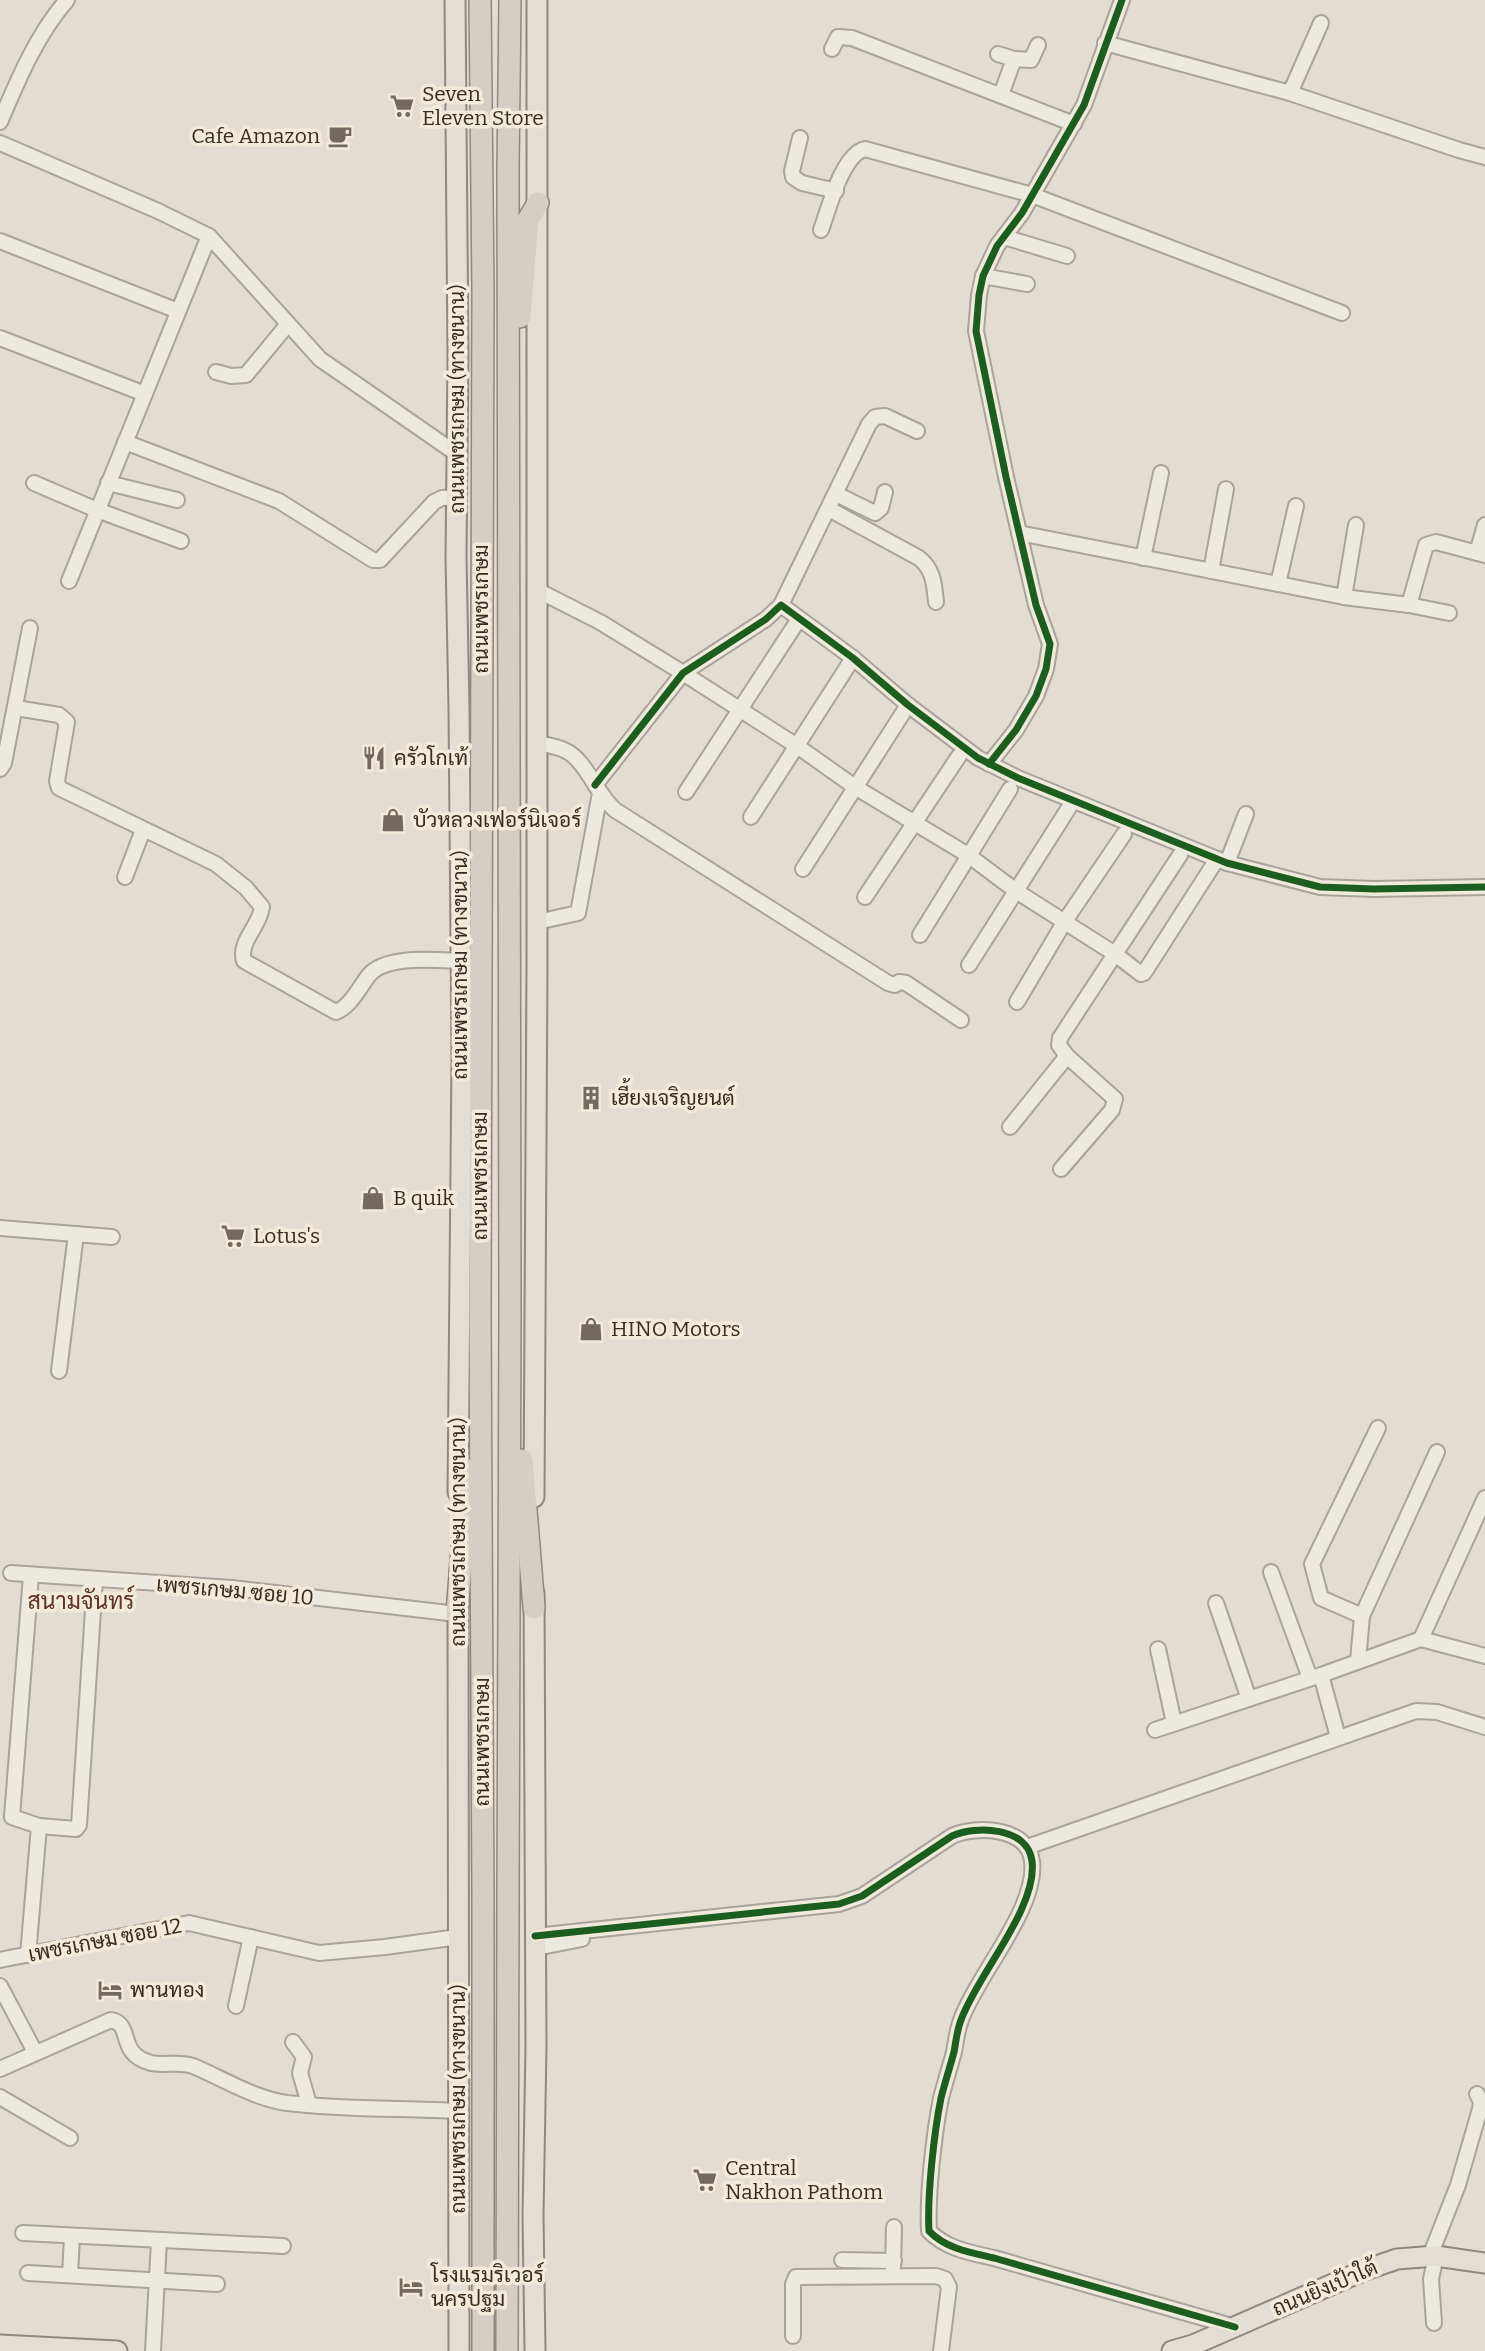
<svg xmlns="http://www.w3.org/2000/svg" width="1485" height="2351" viewBox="0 0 1485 2351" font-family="Bitter,Sarabun,serif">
<rect width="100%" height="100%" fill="#e3ddd1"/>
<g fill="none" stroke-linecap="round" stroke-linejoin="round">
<!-- minor casing -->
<g stroke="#a9a399" stroke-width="18">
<g id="minor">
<polyline points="1105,43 1290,93 1459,150 1485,157"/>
<polyline points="832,49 838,37 852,38 1074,124"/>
<polyline points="998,54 1014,59"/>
<polyline points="1290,93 1321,23"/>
<polyline points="1001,95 1014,59 1031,60 1038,45"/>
<path d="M 0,122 C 18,80 37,34 67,0"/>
<polyline points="800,138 792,171 793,177 802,183 836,191"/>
<polyline points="0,143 158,211 209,236 320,359 457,454"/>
<path d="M 821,230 C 829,208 842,155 865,149 L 1032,195 L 1342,313"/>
<polyline points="1004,237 1067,256"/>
<polyline points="0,241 178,311"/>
<polyline points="983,276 1027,284"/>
<polyline points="0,338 145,394"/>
<polyline points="216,372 231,376 246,375 288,324"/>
<polyline points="125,442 279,501 373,560 380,560 434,502 442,498 457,497"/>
<polyline points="34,483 97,510 181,541"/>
<polyline points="108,483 177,500"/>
<polyline points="836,494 875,513 881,508 885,492"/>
<path d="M 829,509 L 919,558 C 934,570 934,584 936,602"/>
<polyline points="1019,533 1344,597 1409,605 1426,545 1436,542 1485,555"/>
<polyline points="1477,553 1485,525"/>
<polyline points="1143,558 1161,473"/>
<polyline points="1211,571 1226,489"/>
<polyline points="69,581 209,236"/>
<polyline points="1278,584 1296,506"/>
<polyline points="537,590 600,622 683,673 797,746 855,787 968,855 1016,891 1115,954 1141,974 1144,973 1217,859"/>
<polyline points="1344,597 1356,525"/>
<polyline points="781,605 869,424 875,417 885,416 917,431"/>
<polyline points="1409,605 1449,613"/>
<path d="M 16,708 L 59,715 L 67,722 L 57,781 L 59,788 L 216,864 L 246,888 L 262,907 C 260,926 238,942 244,961 L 336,1012 C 351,1006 359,988 369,975 C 386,955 434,960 460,961"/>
<path d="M 537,743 C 546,745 556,746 564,750 C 585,758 597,795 615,810 L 888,983 L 895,985 L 899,982 L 906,983 L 961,1020"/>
<polyline points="989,764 1016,730 1036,696 1046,669 1050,644 1036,605 1006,477 976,331 979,295 983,276 997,246 1022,213 1084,105 1122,0"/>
<polyline points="0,769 4,763 30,628"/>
<polyline points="595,785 683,673 766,619 781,605 853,658 908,705 978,758 1018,778 1227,863 1320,887 1374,889 1485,887"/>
<polyline points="686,792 799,619"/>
<polyline points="751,817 853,658"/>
<polyline points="1227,863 1246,814"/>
<polyline points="803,869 908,705"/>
<polyline points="125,877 143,830"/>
<polyline points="865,897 959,756"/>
<polyline points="537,922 578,913 600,793"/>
<polyline points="920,935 1010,789"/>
<polyline points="969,965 1070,806"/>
<polyline points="1017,1002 1065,921 1124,834"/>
<polyline points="1010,1127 1067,1056"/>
<polyline points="1061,1169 1112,1110 1115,1099 1067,1056 1059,1045 1060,1038 1180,855"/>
<polyline points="0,1228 112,1237"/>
<polyline points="59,1371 76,1234"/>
<polyline points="1271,1572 1310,1678"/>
<polyline points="11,1573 232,1588 457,1614"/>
<polyline points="31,1575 12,1817 39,1826 76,1829 79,1825 95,1580"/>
<polyline points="1216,1603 1249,1699"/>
<polyline points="1362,1616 1437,1452"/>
<polyline points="1421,1639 1485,1498"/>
<polyline points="1158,1649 1174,1723"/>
<polyline points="1358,1661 1362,1616 1321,1598 1312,1564 1378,1428"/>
<polyline points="1321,1675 1421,1639 1485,1656"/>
<polyline points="1155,1730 1321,1675 1338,1737"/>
<polyline points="1027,1847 1416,1711 1437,1712 1485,1727"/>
<path d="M 535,1936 L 839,1904 L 862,1896 L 952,1836 C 976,1825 1028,1827 1032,1861 C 1038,1908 977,1975 961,2020 C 957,2030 956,2041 954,2052 C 950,2067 945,2082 941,2098 C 934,2133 927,2196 929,2231 C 946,2249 972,2253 994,2258 L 1235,2327"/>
<polyline points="536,1948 582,1939"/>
<polyline points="28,1955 39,1826"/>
<polyline points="0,1960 189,1923 319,1953 385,1947 458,1937"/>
<polyline points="0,1986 35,2052"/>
<polyline points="236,2006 251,1937"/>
<polyline points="293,2042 304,2057 300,2073 309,2104"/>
<path d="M 0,2069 L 111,2020 C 134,2024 116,2054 151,2063 C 165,2066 179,2061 193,2066 C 224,2079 253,2098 287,2103 C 344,2110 402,2108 459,2111"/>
<polyline points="0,2097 70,2138"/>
<polyline points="23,2233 283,2246"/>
<polyline points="1430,2256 1458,2185 1480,2109 1481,2102 1477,2094"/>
<polyline points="842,2260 894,2261"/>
<polyline points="893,2268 894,2227"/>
<polyline points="28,2273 217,2284"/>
<polyline points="70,2275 72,2236"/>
<polyline points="1434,2323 1431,2279 1436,2256"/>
<polyline points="793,2336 793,2284 796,2277 936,2276 945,2279 949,2287 941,2351"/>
<polyline points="153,2351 159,2241"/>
</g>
</g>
<!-- major casing -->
<g stroke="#8f8880" stroke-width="23">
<g id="major">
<polyline points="455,0 458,354 456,558 459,708 462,1058 458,1492"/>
<polyline points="534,1497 537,965 537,0"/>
<polyline points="534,1593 536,2047 533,2215 535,2351"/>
<polyline points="458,1600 459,2351"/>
<polyline points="0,2345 117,2351"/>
<polyline points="1172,2351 1193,2345 1365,2270 1397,2259 1436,2256 1485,2263"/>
</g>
</g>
<!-- highway casing -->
<g stroke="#8f8880" stroke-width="24">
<g id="highway">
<polyline points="480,0 483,291 480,1313 483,1901"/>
<polyline points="520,317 528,220 538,203"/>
<polyline points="522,1460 534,1608"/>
<polyline points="457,1614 468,1470"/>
<polyline points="508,1900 510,1312 508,170 510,0"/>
</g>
</g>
<!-- minor -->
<use href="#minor" stroke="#ece9e1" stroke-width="14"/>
<!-- major -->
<use href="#major" stroke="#e3ded4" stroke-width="19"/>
<!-- highway -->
<use href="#highway" stroke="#d5cec2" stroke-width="21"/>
<!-- highway-bridge casing -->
<g stroke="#8f8880" stroke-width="24" stroke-linecap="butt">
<g id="highway-bridge">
<polyline points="483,1901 483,2351"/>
<polyline points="507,2351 508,1900"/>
</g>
</g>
<!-- highway-bridge -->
<use href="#highway-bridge" stroke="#d5cec2" stroke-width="21"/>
<!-- cycleway casing -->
<g stroke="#f2ebd9" stroke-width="11">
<g id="cycleway">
<polyline points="989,764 1016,730 1036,696 1046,669 1050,644 1036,605 1006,477 976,331 979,295 983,276 997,246 1022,213 1084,105 1122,0"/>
<polyline points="595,785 683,673 766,619 781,605 853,658 908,705 978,758 1018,778 1227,863 1320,887 1374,889 1485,887"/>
<path d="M 535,1936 L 839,1904 L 862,1896 L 952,1836 C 976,1825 1028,1827 1032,1861 C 1038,1908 977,1975 961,2020 C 957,2030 956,2041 954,2052 C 950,2067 945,2082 941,2098 C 934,2133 927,2196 929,2231 C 946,2249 972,2253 994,2258 L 1235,2327"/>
</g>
</g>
<!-- cycleway -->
<use href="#cycleway" stroke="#1b5e20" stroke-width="7"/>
</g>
<!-- icons -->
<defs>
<g id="supermarket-bare" transform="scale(1.89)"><path d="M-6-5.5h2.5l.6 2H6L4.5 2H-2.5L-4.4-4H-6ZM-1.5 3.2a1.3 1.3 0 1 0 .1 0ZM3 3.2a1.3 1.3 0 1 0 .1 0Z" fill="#736a5f" stroke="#f2ebd9" stroke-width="2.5" paint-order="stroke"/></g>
<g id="cafe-bare" transform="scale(1.89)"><path d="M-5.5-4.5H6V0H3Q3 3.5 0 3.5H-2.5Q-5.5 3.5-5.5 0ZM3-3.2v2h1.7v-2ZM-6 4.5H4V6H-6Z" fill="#736a5f" stroke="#f2ebd9" stroke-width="2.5" paint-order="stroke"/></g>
<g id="restaurant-bare" transform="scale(1.89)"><path d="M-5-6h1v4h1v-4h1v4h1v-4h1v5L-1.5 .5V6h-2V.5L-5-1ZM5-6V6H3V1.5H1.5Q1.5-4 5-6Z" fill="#736a5f" stroke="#f2ebd9" stroke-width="2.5" paint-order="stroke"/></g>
<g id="shop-bare" transform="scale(1.89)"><path d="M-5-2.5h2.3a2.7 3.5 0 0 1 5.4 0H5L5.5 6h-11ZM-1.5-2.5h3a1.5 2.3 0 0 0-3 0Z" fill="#736a5f" stroke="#f2ebd9" stroke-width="2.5" paint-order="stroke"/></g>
<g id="building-bare" transform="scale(1.89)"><path d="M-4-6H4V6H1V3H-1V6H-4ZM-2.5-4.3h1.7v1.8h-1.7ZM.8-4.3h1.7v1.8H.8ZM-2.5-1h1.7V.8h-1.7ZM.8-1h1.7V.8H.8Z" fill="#736a5f" stroke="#f2ebd9" stroke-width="2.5" paint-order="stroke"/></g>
<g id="hotel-bare" transform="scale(1.89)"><path d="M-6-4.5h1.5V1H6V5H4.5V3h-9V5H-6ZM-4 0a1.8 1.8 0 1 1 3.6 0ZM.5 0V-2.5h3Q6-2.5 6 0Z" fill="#736a5f" stroke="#f2ebd9" stroke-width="2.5" paint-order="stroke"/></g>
</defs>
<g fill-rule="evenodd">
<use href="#supermarket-bare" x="402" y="106"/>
<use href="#cafe-bare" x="340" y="136"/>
<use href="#restaurant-bare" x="374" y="758"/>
<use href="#shop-bare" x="393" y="820"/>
<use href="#building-bare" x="591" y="1098"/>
<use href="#shop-bare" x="373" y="1198"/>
<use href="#supermarket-bare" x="233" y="1236"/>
<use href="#shop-bare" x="591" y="1329"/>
<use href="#hotel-bare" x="110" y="1990"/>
<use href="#supermarket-bare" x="705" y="2180"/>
<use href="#hotel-bare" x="411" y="2287"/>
</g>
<g text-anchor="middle" stroke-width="7" stroke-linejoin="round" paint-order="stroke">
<!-- poi labels -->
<g font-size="21" fill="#372c22" stroke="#f2ebd9" text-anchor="start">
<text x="422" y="101">Seven<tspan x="422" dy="24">Eleven Store</tspan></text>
<text x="320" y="143" text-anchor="end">Cafe Amazon</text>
<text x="394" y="765">ครัวโกเท้</text>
<text x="413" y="827">บัวหลวงเฟอร์นิเจอร์</text>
<text x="611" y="1105">เฮี้ยงเจริญยนต์</text>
<text x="393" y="1205">B quik</text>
<text x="253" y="1243">Lotus's</text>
<text x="611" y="1336">HINO Motors</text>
<text x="130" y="1997">พานทอง</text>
<text x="725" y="2175">Central<tspan x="725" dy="24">Nakhon Pathom</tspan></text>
<text x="431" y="2282">โรงแรมริเวอร์<tspan x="431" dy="24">นครปฐม</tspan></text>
</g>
<!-- street labels -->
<g font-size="21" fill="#372c22" stroke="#f2ebd9">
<text transform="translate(457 399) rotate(-90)" y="7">ถนนเพชรเกษม (ทางขนาน)</text>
<text transform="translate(481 609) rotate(-90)" y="7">ถนนเพชรเกษม</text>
<text transform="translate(460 965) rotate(-90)" y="7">ถนนเพชรเกษม (ทางขนาน)</text>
<text transform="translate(480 1176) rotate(-90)" y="7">ถนนเพชรเกษม</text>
<text transform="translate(458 1532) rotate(-90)" y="7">ถนนเพชรเกษม (ทางขนาน)</text>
<text transform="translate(235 1591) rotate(5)" y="7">เพชรเกษม ซอย 10</text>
<text transform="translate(482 1742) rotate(-90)" y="7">ถนนเพชรเกษม</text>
<text transform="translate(105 1940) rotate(-11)" y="7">เพชรเกษม ซอย 12</text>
<text transform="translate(458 2099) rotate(-90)" y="7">ถนนเพชรเกษม (ทางขนาน)</text>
<text transform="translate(1325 2288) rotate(-23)" y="7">ถนนยิงเป้าใต้</text>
</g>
<!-- neighbourhood labels -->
<g font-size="23" fill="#5f3226" stroke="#f2ebd9">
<text x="81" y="1609">สนามจันทร์</text>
</g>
</g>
</svg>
